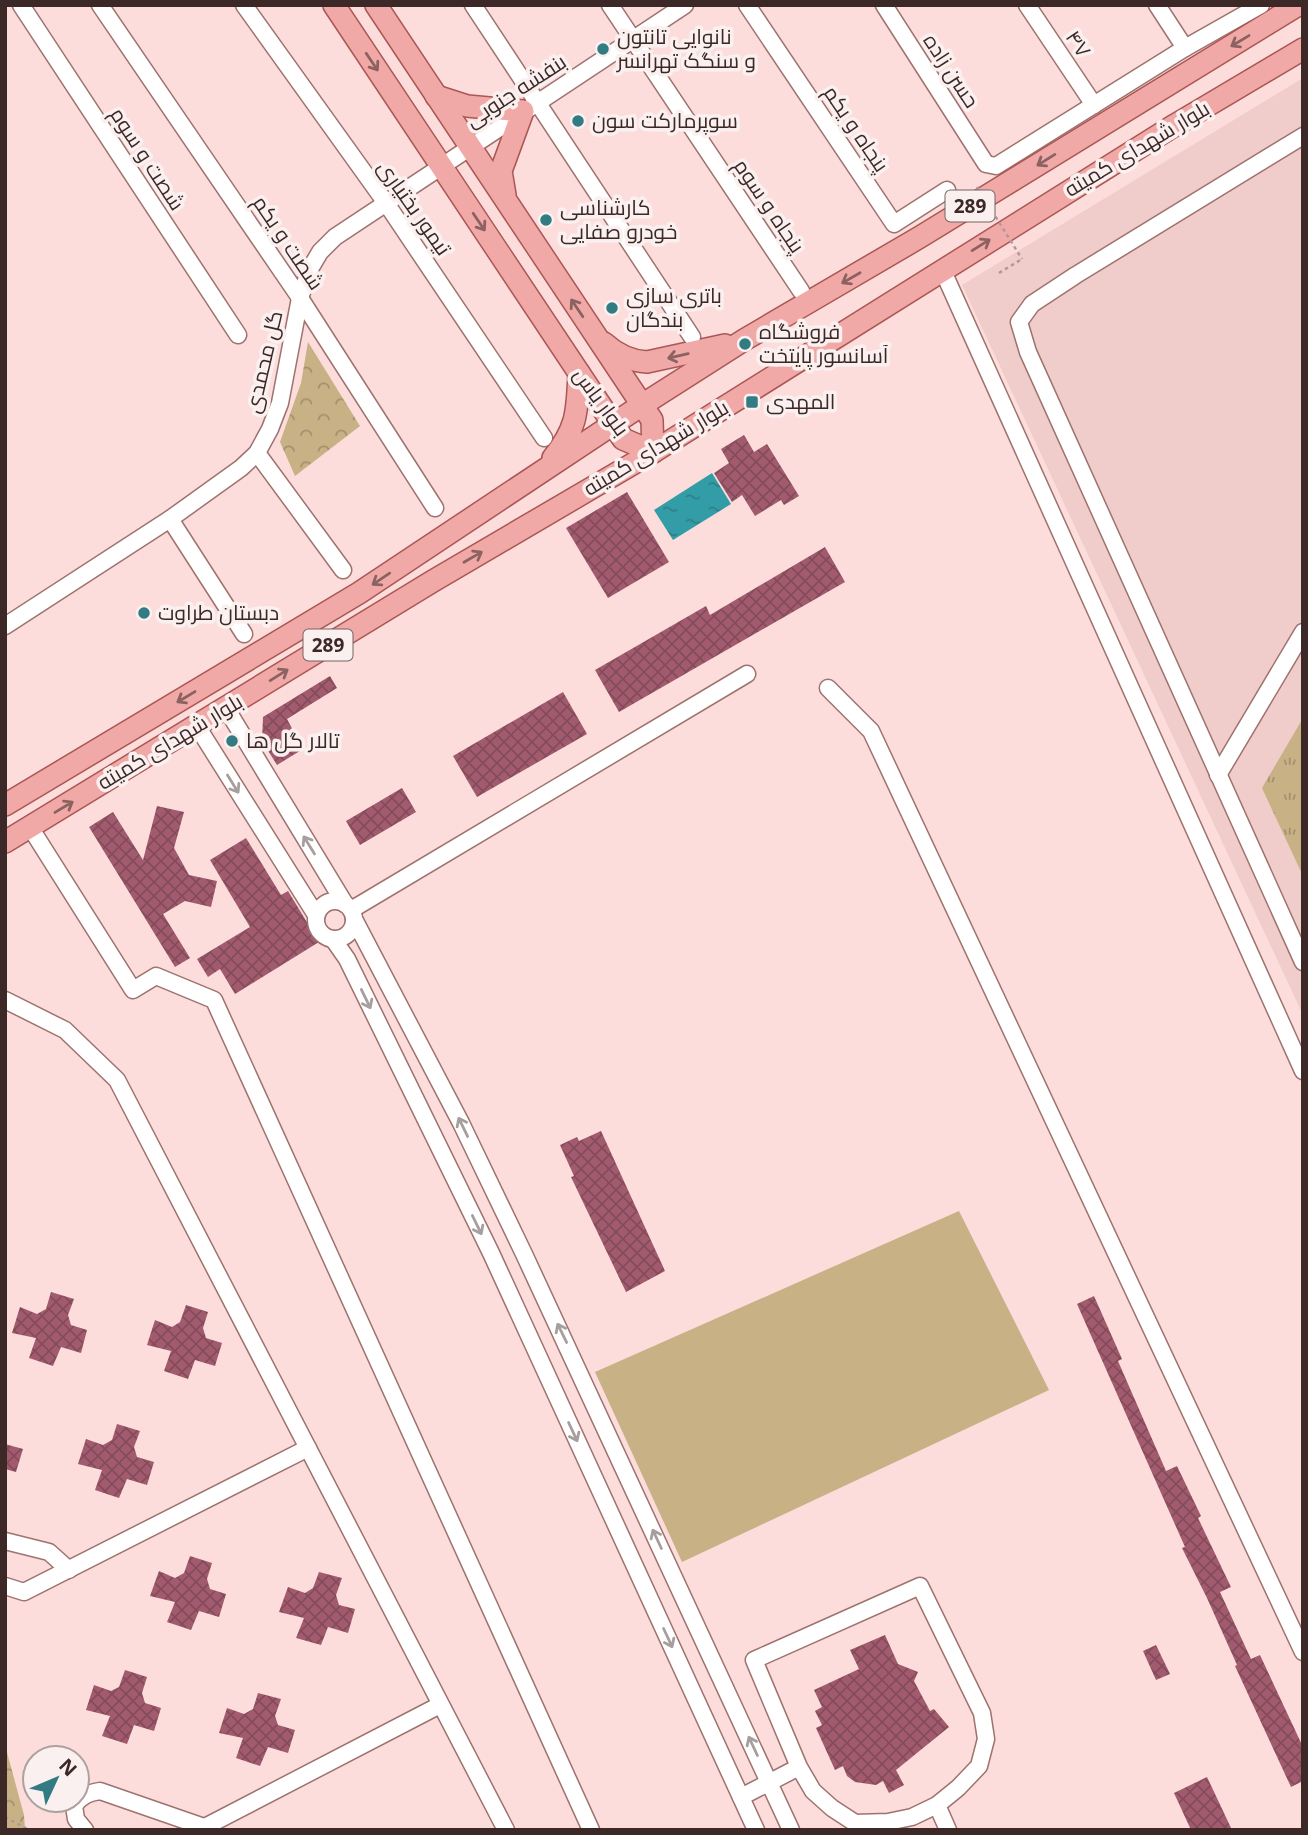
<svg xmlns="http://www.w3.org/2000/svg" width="1308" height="1835" viewBox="0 0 1308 1835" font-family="'Open Sans',Cairo,sans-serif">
<defs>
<pattern id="grass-tufts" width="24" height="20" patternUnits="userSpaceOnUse" patternTransform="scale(1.75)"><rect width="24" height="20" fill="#c7b185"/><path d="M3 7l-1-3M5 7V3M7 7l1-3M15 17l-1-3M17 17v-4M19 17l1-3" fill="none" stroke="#a3906d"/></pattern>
<pattern id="forest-crowns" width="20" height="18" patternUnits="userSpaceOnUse" patternTransform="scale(1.75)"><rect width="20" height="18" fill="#c7b185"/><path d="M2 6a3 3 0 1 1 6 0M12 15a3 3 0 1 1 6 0" fill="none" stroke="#a3906d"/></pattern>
<pattern id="water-ripples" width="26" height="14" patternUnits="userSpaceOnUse" patternTransform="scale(1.75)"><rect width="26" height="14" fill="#339da7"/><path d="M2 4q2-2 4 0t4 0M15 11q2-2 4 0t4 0" fill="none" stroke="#2c8088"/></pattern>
<pattern id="building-cross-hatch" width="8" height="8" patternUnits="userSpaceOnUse" patternTransform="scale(1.75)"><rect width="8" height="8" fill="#a25b6e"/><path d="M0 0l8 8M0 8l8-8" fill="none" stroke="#854b5a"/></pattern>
</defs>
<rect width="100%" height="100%" fill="#fcdddb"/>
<!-- built -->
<polygon fill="#f0cdca" points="1303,78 1303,1015 962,285"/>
<!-- grass -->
<polygon fill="url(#grass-tufts)" points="1303,718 1303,876 1262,788"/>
<!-- forest -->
<g fill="url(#forest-crowns)">
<polygon points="308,342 360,426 295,476 280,442 301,383"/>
<polygon points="5,1745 24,1815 25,1830 5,1830"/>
</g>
<!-- pitch -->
<polygon fill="#c7b185" points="959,1211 1049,1390 682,1562 595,1372"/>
<!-- water -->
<polygon fill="url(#water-ripples)" points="712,473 731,504 673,540 654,510"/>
<!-- building -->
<g fill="url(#building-cross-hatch)">
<polygon points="744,435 754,452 767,444 799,496 784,505 781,500 755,516 742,495 732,502 714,473 729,463 721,449"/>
<polygon points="627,492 669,562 608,598 566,528"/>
<polygon points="825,547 845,582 619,712 595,670 706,606 710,615"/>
<polygon points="330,676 337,688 287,719 303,749 277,765 262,741 263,717"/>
<polygon points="563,692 587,734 477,797 453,756"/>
<polygon points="402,788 416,812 360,845 346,821"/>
<polygon points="157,806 184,812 174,848 189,875 217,881 211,907 185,901 163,914 190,958 175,967 89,827 113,812 143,860"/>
<polygon points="246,838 281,895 288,891 319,942 235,994 220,969 208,977 197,959 250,927 210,860"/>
<polygon points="601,1131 665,1271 626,1292 571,1177 574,1176 560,1145 577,1137 579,1141"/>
<polygon points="51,1292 74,1299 68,1315 71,1325 87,1330 81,1353 61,1347 53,1366 29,1358 36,1338 12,1333 20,1307 37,1314 46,1309"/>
<polygon points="1094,1296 1122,1359 1118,1361 1166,1471 1177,1466 1201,1516 1198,1518 1231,1587 1220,1592 1251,1659 1260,1655 1303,1747 1303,1781 1291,1787 1235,1666 1237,1665 1207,1598 1182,1548 1185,1547 1077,1304"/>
<polygon points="186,1305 208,1312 203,1328 206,1338 222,1343 215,1366 195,1360 188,1379 164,1371 171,1351 147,1345 155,1320 172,1327 180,1322"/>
<polygon points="117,1424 140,1431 134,1447 137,1457 154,1462 147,1485 127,1479 119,1498 95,1490 102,1470 78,1464 86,1439 103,1445 112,1440"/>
<polygon points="5,1444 23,1449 16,1472 5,1469"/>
<polygon points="190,1556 212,1563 207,1579 210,1589 226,1594 219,1617 199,1611 191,1630 167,1622 175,1602 150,1596 159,1571 175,1578 184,1573"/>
<polygon points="319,1572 342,1578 336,1595 339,1605 355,1609 348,1633 328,1627 321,1645 296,1638 304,1618 279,1612 288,1587 305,1593 313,1588"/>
<polygon points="885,1635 898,1664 918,1672 914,1681 930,1711 934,1709 949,1727 896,1770 904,1785 889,1793 883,1781 876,1785 855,1782 847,1776 843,1766 835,1770 816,1728 822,1725 815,1711 822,1707 814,1690 859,1669 850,1650"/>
<polygon points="1156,1645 1170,1674 1156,1680 1143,1651"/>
<polygon points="125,1670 147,1677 142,1693 145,1703 161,1708 154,1731 134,1725 127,1744 102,1736 110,1716 86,1710 94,1685 111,1691 119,1687"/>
<polygon points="258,1693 281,1699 275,1716 278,1725 295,1730 288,1753 268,1747 260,1766 236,1758 243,1738 219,1733 227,1708 244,1714 253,1709"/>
<polygon points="1207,1777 1232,1830 1191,1830 1174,1793"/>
</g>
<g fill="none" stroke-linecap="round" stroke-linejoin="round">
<!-- minor casing -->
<g stroke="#9e726e" stroke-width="19">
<g id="minor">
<polyline points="21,5 238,335"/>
<polyline points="100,5 300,298 435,508"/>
<polyline points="244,5 386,203 544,438"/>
<polyline points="473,5 692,337"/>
<polyline points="610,5 801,291"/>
<polyline points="747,5 894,224 947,190"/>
<polyline points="884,5 986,164 996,166 1185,48 1261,5"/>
<polyline points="1027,5 1094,105"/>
<polyline points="1157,5 1185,48"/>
<polyline points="1303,136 1076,275 1032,304 1019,322 1028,352 1303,962"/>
<polyline points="942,269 1303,1071"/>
<polyline points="257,453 343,570"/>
<polyline points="170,519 244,634"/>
<polyline points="5,626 170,519 241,468 257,453 270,429 280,403 300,298 310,269 320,252 335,237 685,5"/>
<polyline points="828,688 871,731 1303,1652"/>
<polyline points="226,708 345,904"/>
<polyline points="197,726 316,915"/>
<polyline points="1218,775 1303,632"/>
<polyline points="30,827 133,990 156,976 214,1000 591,1830"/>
<circle cx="335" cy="920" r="19"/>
<polyline points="351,910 747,674"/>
<polyline points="354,919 461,1123 524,1254 791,1830"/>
<polyline points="333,939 347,959 491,1253 756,1830"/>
<polyline points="5,1000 65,1030 117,1080 506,1830"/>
<polyline points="5,1541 49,1552 69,1570"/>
<polyline points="5,1586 24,1592 308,1448"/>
<polyline points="741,1797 799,1767 813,1791 832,1808 855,1823 888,1822 912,1817 937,1805 958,1788 979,1766 986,1739 982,1713 920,1586 754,1660 799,1767"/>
<polyline points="937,1805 948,1830"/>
<path d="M 85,1830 L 76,1819 L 74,1806 C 81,1796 88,1793 100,1791 L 204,1827"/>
<polyline points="199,1830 440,1705"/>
</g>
</g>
<!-- major casing -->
<g stroke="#aa5754" stroke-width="24">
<g id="major">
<polyline points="334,5 623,439 653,452"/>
<polyline points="376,5 652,420 653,452"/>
<polyline points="436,96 467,106 523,111 501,171 505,195"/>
<path d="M 604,343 C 616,354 630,361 647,362 L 725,345"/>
<path d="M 553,458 C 578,427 577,411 579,373"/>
<polyline points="5,805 359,593 642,405 744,340 920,237 1298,5"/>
<polyline points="5,842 433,581 653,452 1175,125 1303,49"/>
</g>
</g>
<!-- path -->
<g stroke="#b39897" stroke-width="2.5" stroke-dasharray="3.5 3.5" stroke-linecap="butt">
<polyline points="999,273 1022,259"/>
<polyline points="5,1817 29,1830"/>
</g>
<!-- minor -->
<use href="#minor" stroke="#fff" stroke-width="16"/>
<!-- major -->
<use href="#major" stroke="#f0a9a7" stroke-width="21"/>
<!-- path-bridge -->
<polyline stroke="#b39897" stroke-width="2.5" stroke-dasharray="3.5 3.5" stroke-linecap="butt" points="977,187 1022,259"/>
</g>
<!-- one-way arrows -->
<defs><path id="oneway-shaft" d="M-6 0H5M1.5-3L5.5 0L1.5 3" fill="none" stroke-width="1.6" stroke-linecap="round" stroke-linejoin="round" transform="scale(1.75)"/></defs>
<g stroke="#8c6261">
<use href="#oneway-shaft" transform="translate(1240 41) rotate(149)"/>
<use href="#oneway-shaft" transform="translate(372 62) rotate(56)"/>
<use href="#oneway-shaft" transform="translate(1046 160) rotate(148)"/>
<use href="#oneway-shaft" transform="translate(479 222) rotate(56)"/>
<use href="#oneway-shaft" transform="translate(981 245) rotate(-32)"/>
<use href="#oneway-shaft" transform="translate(851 278) rotate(150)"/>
<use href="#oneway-shaft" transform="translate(577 308) rotate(-124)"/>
<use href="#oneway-shaft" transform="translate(678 356) rotate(167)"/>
<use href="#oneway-shaft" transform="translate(473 557) rotate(-30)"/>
<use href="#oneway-shaft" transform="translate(381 579) rotate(146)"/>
<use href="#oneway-shaft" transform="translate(279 675) rotate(-32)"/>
<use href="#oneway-shaft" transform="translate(186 697) rotate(149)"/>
<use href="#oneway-shaft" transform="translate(64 807) rotate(-31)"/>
</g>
<g stroke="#a79e9e">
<use href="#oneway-shaft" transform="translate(233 784) rotate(58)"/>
<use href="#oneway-shaft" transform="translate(309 845) rotate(-122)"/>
<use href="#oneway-shaft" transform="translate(366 999) rotate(64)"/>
<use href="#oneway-shaft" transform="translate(463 1127) rotate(-116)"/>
<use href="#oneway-shaft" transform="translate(477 1225) rotate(64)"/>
<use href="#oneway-shaft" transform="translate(562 1333) rotate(-116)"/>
<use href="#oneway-shaft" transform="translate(573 1432) rotate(65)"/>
<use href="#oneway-shaft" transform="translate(657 1539) rotate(-115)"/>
<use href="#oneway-shaft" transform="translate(668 1638) rotate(65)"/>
<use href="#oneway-shaft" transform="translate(753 1746) rotate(-115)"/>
</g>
<!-- markers -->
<g fill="#327b82" stroke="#faf0ef" stroke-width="2.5">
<circle cx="603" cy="49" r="7"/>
<circle cx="578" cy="121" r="7"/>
<circle cx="546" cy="220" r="7"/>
<circle cx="612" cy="308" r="7"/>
<circle cx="745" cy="344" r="7"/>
<rect x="745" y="395" width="14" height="14" rx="3.5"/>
<circle cx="144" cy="613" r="7"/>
<circle cx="232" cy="741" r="7"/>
</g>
<g text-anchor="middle" stroke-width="7" stroke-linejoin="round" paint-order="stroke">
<!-- shield labels -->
<g fill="#faf0ef" stroke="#746463" stroke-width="2">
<rect x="945.5" y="190.5" width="49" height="31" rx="5"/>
<rect x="303.5" y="629.5" width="49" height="31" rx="5"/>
</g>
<g font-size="19" font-weight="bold" fill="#3b2827">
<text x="970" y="213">289</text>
<text x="328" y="652">289</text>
</g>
<!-- poi labels -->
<g font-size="21" fill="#3b2827" stroke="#faf0ef" text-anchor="start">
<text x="617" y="44">نانوایی تانتون<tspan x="617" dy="24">و سنگک تهرانسر</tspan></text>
<text x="592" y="128">سوپرمارکت سون</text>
<text x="560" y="215">کارشناسی<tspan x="560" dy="24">خودرو صفایی</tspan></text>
<text x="626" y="303">باتری سازی<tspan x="626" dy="24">بندگان</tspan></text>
<text x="759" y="339">فروشگاه<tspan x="759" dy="24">آسانسور پایتخت</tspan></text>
<text x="766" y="409">المهدی</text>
<text x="158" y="620">دبستان طراوت</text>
<text x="246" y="748">تالار گل ها</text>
</g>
<!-- street labels -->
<g font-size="21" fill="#3b2827" stroke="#faf0ef">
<text transform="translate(1078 44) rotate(56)" y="7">۴۷</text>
<text transform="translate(951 71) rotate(57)" y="7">حسن زاده</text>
<text transform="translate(516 91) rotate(-33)" y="7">بنفشه جنوبی</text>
<text transform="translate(856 129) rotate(56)" y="7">پنجاه و یکم</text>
<text transform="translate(1137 149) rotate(-31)" y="7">بلوار شهدای کمیته</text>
<text transform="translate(147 159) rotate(57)" y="7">شصت و سوم</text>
<text transform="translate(769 206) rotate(56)" y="7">پنجاه و سوم</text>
<text transform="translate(414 208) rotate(55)" y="7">تیمور بختیاری</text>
<text transform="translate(288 243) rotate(56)" y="7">شصت و یکم</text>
<text transform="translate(264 362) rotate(-77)" y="7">گل محمدی</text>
<text transform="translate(601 402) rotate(54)" y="7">بلوار یاس</text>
<text transform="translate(656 448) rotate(-31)" y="7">بلوار شهدای کمیته</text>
<text transform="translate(170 742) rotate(-31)" y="7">بلوار شهدای کمیته</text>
</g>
</g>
<!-- border -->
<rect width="1308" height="1835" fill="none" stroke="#3b2827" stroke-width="14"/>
<!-- north arrow -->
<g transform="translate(56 1779) rotate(46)"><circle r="33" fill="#faf0ef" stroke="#aea09f" stroke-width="2"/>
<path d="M0-5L12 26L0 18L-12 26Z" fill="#327b82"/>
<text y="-10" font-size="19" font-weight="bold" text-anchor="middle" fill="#3b2827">N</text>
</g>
</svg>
